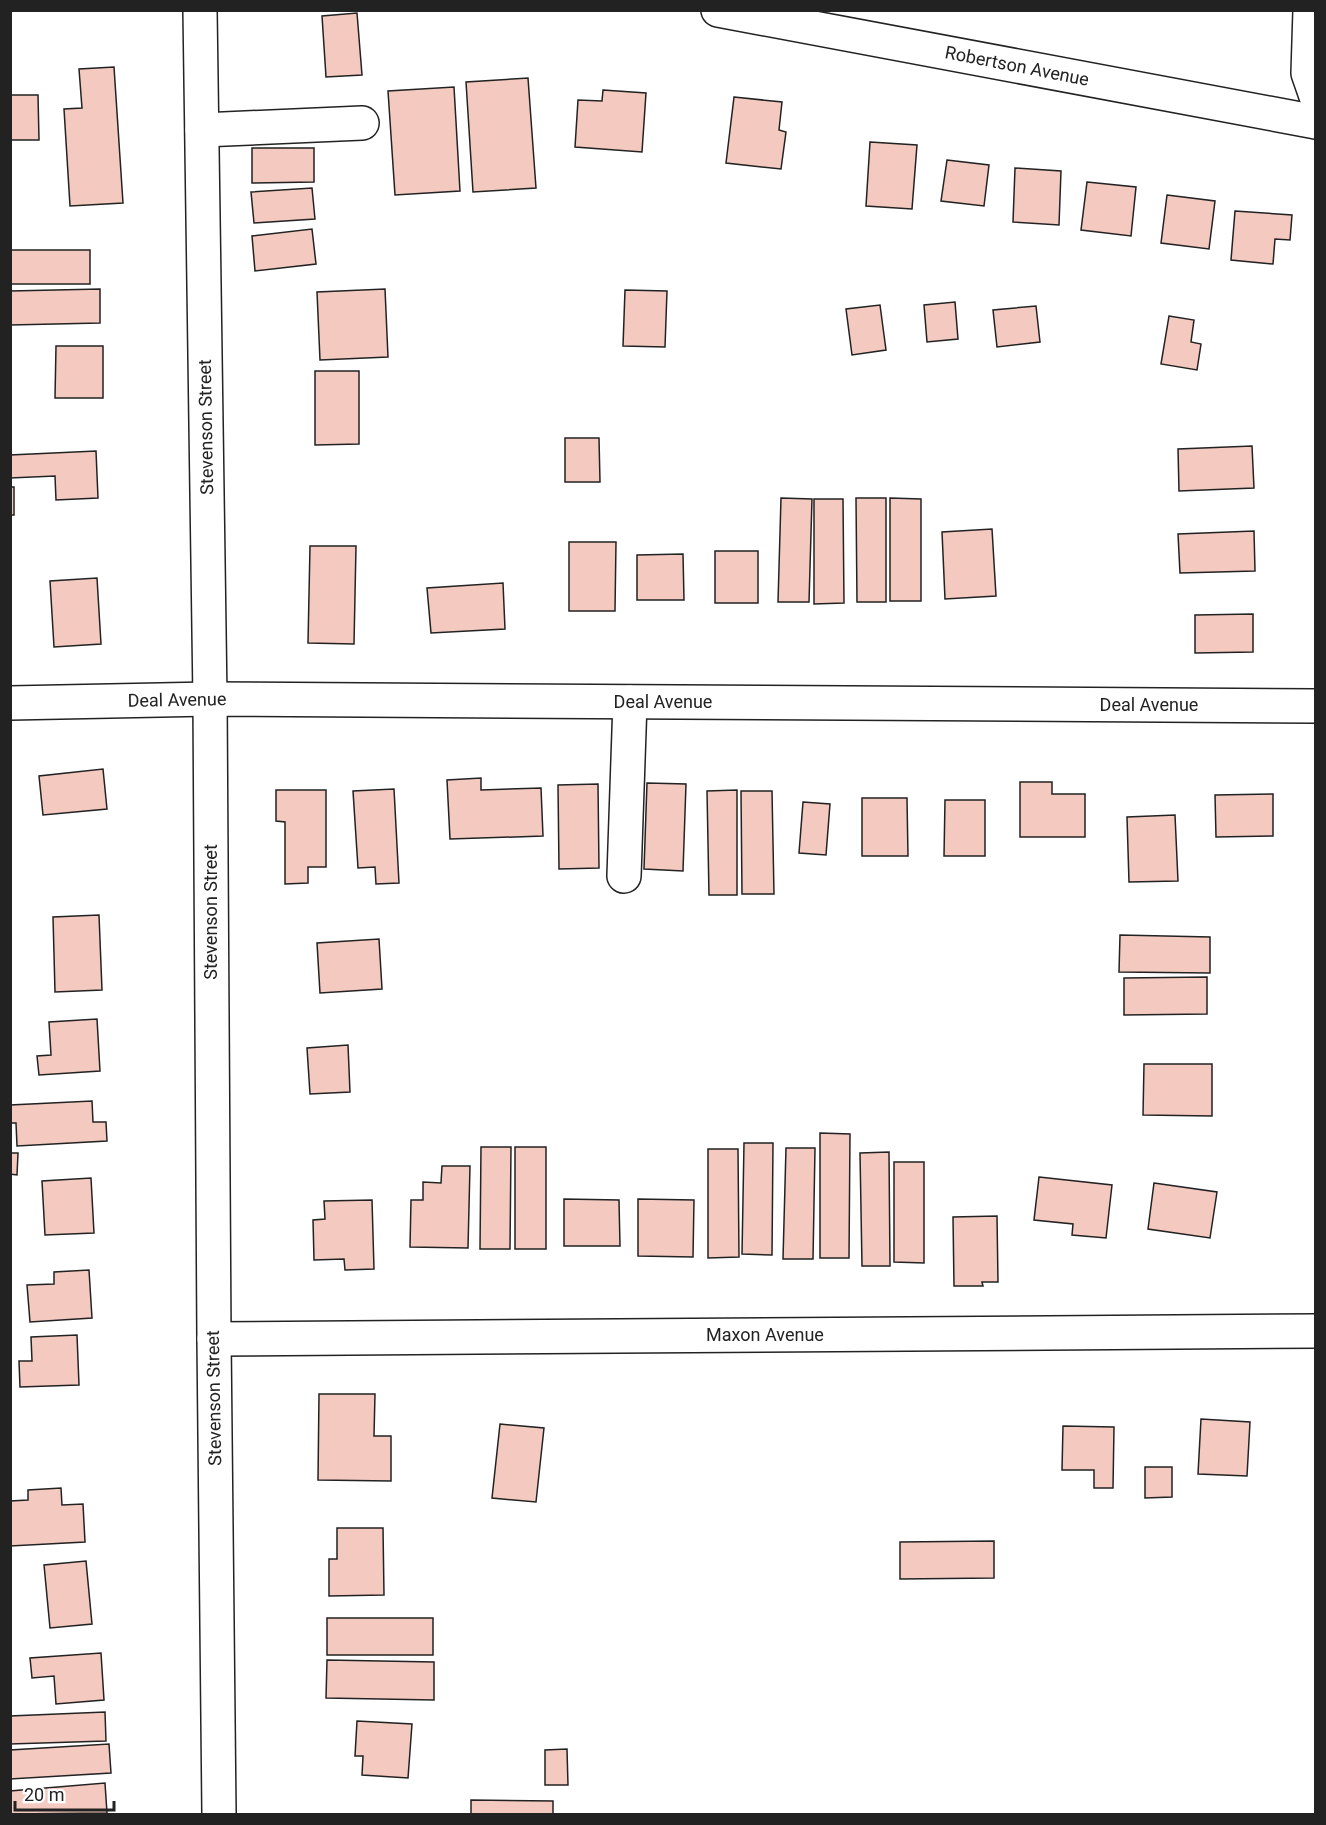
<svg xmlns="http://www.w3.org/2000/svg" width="1326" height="1825" viewBox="0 0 1326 1825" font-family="Roboto,sans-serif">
<rect width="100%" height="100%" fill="#fff"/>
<!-- building -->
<g fill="#f3c9c0" stroke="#222" stroke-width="1.5">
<polygon points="357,13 362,75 326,77 322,16"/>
<polygon points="114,67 123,203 70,206 64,109 82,108 79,69"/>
<polygon points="528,78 536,188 473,192 466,82"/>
<polygon points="454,87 460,191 395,195 388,91"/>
<polygon points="603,90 646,93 642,152 575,147 578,100 602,101"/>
<polygon points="10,95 38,95 39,140 10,140"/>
<polygon points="734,97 782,102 779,130 786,132 781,169 726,163"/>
<polygon points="870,142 917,145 912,209 866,206"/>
<polygon points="252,148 314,148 314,182 252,183"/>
<polygon points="947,160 989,165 984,206 941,201"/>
<polygon points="1015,168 1061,171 1059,225 1013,222"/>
<polygon points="1087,182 1136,187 1131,236 1081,230"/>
<polygon points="312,188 315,219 254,223 251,192"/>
<polygon points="1167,195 1215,201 1209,249 1161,243"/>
<polygon points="1235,211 1292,215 1290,240 1275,239 1273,264 1231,260"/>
<polygon points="312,229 316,264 255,271 252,236"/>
<rect x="10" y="250" width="80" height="34"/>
<polygon points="100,289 100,323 10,325 10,291"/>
<polygon points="385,289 388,357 320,360 317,292"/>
<polygon points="625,290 667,291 665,347 623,346"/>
<polygon points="955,302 958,339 927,342 924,305"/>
<polygon points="880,305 886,350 852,355 846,309"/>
<polygon points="1036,306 1040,342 997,347 993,310"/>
<polygon points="1169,316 1194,320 1191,342 1201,344 1197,370 1161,364"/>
<polygon points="56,346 103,346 103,398 55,398"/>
<polygon points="315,371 359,371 359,444 315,445"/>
<polygon points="565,438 599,438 600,482 565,482"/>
<polygon points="1252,446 1254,488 1179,491 1178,449"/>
<polygon points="96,451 98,498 56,500 55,476 10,478 10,455"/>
<rect x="10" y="487" width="4" height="28"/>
<polygon points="781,498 812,499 809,602 778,602"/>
<polygon points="856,498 886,498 886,602 857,602"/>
<polygon points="890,498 921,499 921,601 890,601"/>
<polygon points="814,499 843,499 844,603 814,604"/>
<polygon points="992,529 996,596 945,599 942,532"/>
<polygon points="1254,531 1255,571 1180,573 1178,534"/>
<polygon points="569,542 616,542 615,611 569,611"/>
<polygon points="310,546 356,546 354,644 308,643"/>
<rect x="715" y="551" width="43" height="52"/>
<polygon points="683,554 684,600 637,600 637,555"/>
<polygon points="97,578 101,644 54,647 50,581"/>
<polygon points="503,583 505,629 431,633 427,588"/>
<polygon points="1253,614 1253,652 1195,653 1195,615"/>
<polygon points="103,769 107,809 43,815 39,776"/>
<polygon points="481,778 481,790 541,788 543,836 450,839 447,780"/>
<polygon points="1020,782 1052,782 1052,794 1085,794 1085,837 1020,837"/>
<polygon points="647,783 686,784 683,871 644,869"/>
<polygon points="598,784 599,868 559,869 558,785"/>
<polygon points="394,789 399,883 376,884 375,867 358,868 353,791"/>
<polygon points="276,790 326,790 326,867 308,867 308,883 285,884 285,822 276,821"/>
<polygon points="737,790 737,895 709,895 707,791"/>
<polygon points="741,791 772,791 774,894 742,894"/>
<polygon points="1273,794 1273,836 1216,837 1215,795"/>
<polygon points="862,798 907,798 908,856 862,856"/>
<polygon points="945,800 985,800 985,856 944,856"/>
<polygon points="803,802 830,804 826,855 799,853"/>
<polygon points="1175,815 1178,881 1129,882 1127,817"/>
<polygon points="99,915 102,990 55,992 53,917"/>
<polygon points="1120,935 1210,937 1210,973 1119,972"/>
<polygon points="379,939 382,989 320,993 317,943"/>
<polygon points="1207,977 1207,1014 1124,1015 1124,978"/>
<polygon points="97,1019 100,1071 39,1075 37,1056 51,1055 49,1022"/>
<polygon points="348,1045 350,1092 310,1094 307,1048"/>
<polygon points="1144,1064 1212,1064 1212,1116 1143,1115"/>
<polygon points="92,1101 93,1122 106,1122 107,1141 17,1146 16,1123 10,1123 10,1105"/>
<polygon points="820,1133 850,1134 849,1258 820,1258"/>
<polygon points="744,1143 773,1143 772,1255 742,1254"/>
<polygon points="481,1147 511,1147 510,1249 480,1249"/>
<rect x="515" y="1147" width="31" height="102"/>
<polygon points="786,1148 815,1148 813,1259 783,1259"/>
<polygon points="708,1149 738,1149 739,1257 708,1258"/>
<polygon points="889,1152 890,1266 862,1266 860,1153"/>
<polygon points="10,1153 18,1153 17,1175 10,1174"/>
<polygon points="894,1162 924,1162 924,1263 894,1262"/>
<polygon points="442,1166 470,1166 468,1248 410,1247 411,1200 423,1200 423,1182 441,1183"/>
<polygon points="1039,1177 1112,1185 1106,1238 1072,1235 1073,1224 1034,1220"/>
<polygon points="91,1178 94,1233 45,1235 42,1181"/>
<polygon points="1154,1183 1217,1192 1210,1238 1148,1229"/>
<polygon points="564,1199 619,1200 620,1246 564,1246"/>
<polygon points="638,1199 694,1200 693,1257 638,1256"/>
<polygon points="372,1200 374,1269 345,1270 344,1259 314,1260 313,1220 325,1219 324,1201"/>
<polygon points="997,1216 998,1282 982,1282 983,1286 954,1286 953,1217"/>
<polygon points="89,1270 92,1318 30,1322 27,1285 54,1284 54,1272"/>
<polygon points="77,1335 79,1385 20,1387 19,1361 32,1361 31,1337"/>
<polygon points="319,1394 375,1394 374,1436 391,1436 391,1481 318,1480"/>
<polygon points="1201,1419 1250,1422 1247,1476 1198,1474"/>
<polygon points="500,1424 544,1428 536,1502 492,1498"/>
<polygon points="1063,1426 1114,1427 1113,1488 1094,1488 1094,1470 1062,1470"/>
<polygon points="1145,1467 1172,1467 1172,1497 1145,1498"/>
<polygon points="61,1488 62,1505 83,1504 85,1542 10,1546 10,1501 28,1500 28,1490"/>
<polygon points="337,1528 383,1528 384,1595 329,1596 329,1559 337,1559"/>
<polygon points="994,1541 994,1578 900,1579 900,1542"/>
<polygon points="86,1561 92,1624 50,1628 44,1565"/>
<rect x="327" y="1618" width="106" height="37"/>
<polygon points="101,1653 104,1700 56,1704 54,1676 32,1678 30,1658"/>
<polygon points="327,1660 434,1662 434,1700 326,1698"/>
<polygon points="105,1712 106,1741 10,1744 10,1716"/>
<polygon points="357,1721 412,1724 408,1778 362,1775 363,1756 355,1756"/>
<polygon points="109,1744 111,1773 10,1779 10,1750"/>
<polygon points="567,1749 568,1785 545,1785 545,1750"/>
<polygon points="105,1783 107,1813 10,1814 10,1791"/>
<polygon points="471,1800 553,1801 553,1814 471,1814"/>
</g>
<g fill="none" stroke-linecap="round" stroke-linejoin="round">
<!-- minor casing -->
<g stroke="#222" stroke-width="36">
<g id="minor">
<polyline points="200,10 210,699 214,1339 219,1814"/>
<polyline points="718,10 1316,122"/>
<polyline points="1310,10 1308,73 1316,96"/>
<polyline points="202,130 362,123"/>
<polyline points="10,703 210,699 1316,706"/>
<polyline points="624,876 630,702"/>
<polyline points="214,1339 1316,1331"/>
</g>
</g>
<!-- minor -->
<use href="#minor" stroke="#fff" stroke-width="33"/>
</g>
<g text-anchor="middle" stroke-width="4.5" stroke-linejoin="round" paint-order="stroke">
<!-- street labels -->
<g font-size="18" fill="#222" stroke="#fff">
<text transform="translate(1017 66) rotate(11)" y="6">Robertson Avenue</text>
<text transform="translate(206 427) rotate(-91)" y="6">Stevenson Street</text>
<text transform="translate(177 700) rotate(-1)" y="6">Deal Avenue</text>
<text x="663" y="708">Deal Avenue</text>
<text x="1149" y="711">Deal Avenue</text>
<text transform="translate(211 912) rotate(-90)" y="6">Stevenson Street</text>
<text x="765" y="1341">Maxon Avenue</text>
<text transform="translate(214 1398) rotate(-91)" y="6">Stevenson Street</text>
</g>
</g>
<!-- border -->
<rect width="1326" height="1825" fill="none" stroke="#222222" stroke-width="24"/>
<!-- scale -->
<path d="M15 1801v9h99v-9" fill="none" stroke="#222222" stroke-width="3"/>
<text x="24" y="1801" font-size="18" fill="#222222" stroke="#ffffff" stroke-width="4.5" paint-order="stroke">20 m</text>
</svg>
